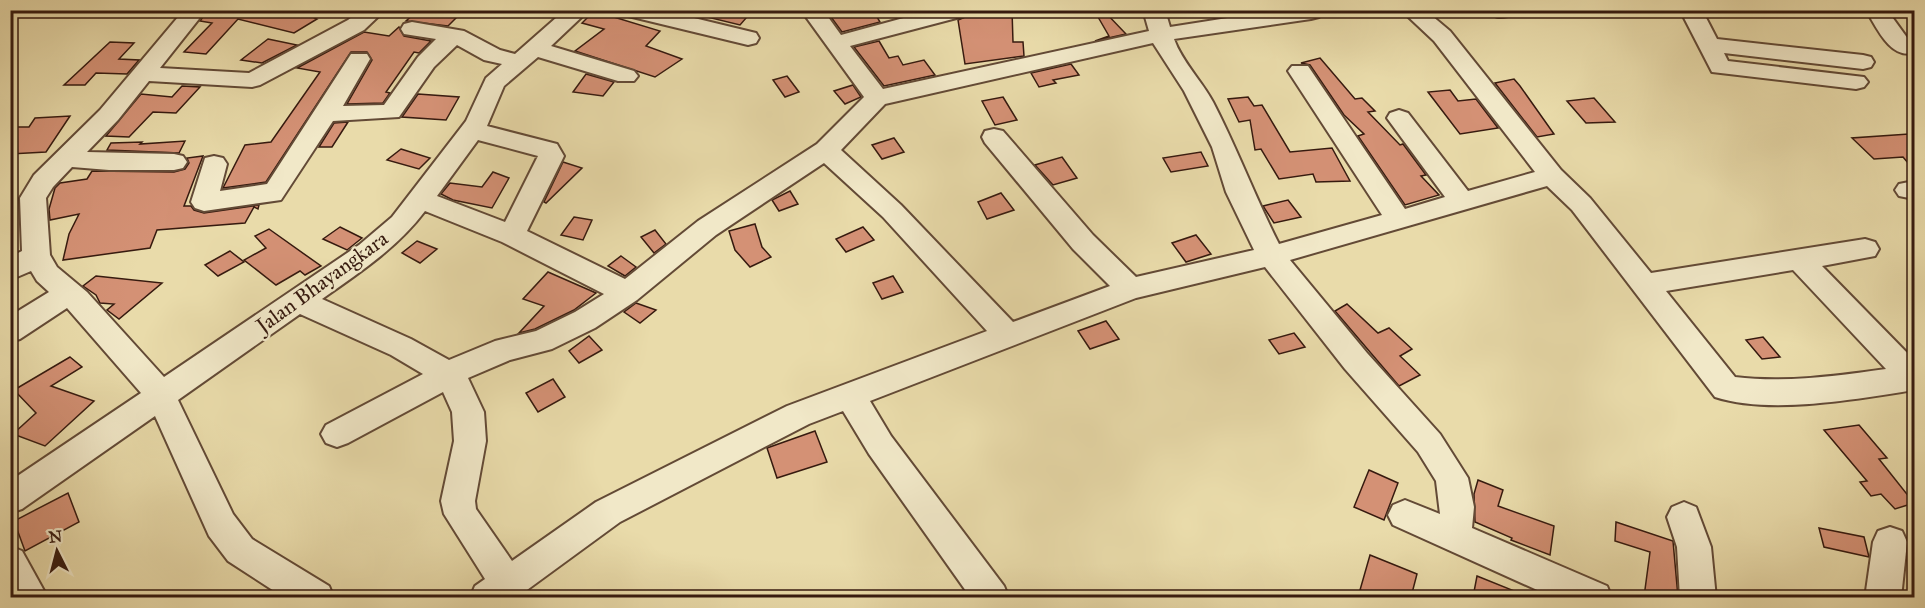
<svg xmlns="http://www.w3.org/2000/svg" width="1925" height="608" viewBox="0 0 1925 608" font-family="'IM FELL Great Primer',serif">
<rect width="100%" height="100%" fill="#e9dbaa"/>
<filter id="stains"><feTurbulence type="fractalNoise" baseFrequency=".00333" numOctaves="4"/><feColorMatrix values="0 0 0 0 .2 0 0 0 0 .09 0 0 0 0 .02 0 0 0 .5 -.17"/></filter>
<radialGradient id="worn" r=".72"><stop offset=".6" stop-color="#630" stop-opacity="0"/><stop offset="1" stop-color="#630" stop-opacity=".3"/></radialGradient>
<!-- building -->
<g fill="#d49175" stroke="#361a0f" stroke-width="1.5">
<polygon points="208,10 297,10 317,19 294,33 238,19 206,54 184,52 212,23 200,21"/>
<polygon points="425,10 464,10 448,26 406,21 415,13 425,15"/>
<polygon points="703,10 753,10 740,25 703,16"/>
<polygon points="863,10 873,10 880,22 842,32 831,17"/>
<polygon points="990,10 1012,10 1013,42 1023,42 1024,56 965,64 958,20 970,15 990,15"/>
<polygon points="1094,10 1103,10 1126,34 1095,41 1109,36"/>
<polygon points="594,11 660,31 646,46 682,59 655,77 575,51 604,29 582,23"/>
<polygon points="399,27 404,36 431,41 419,53 414,52 386,92 390,93 383,103 347,104 372,60 367,52 351,52 266,182 223,188 245,145 271,142 320,72 297,68 364,32 389,36"/>
<polygon points="268,39 297,45 262,63 241,60"/>
<polygon points="879,41 889,58 898,56 903,65 924,60 935,75 884,86 854,47"/>
<polygon points="110,42 134,43 119,59 139,60 127,74 96,73 85,85 64,85"/>
<polygon points="1320,58 1355,99 1362,98 1375,111 1368,112 1400,145 1403,144 1426,175 1421,176 1439,195 1405,205 1358,136 1364,134 1344,115 1310,65 1301,63"/>
<polygon points="1071,64 1079,75 1053,80 1056,83 1039,87 1031,73"/>
<polygon points="586,74 614,82 603,96 573,92"/>
<polygon points="787,76 799,92 785,97 773,80"/>
<polygon points="1514,79 1520,86 1554,134 1537,137 1495,83"/>
<polygon points="853,85 861,97 845,104 834,91"/>
<polygon points="182,86 200,87 176,113 153,112 129,137 106,136 141,94 172,97"/>
<polygon points="1450,90 1458,101 1476,99 1498,128 1460,134 1428,92"/>
<polygon points="418,94 459,97 446,120 402,117"/>
<polygon points="1003,97 1017,120 995,125 982,101"/>
<polygon points="1248,97 1254,106 1262,105 1290,152 1332,148 1350,181 1316,182 1313,174 1279,179 1261,149 1255,150 1250,120 1239,122 1228,99"/>
<polygon points="1594,98 1615,122 1586,123 1567,101"/>
<polygon points="70,116 46,152 10,154 10,127 29,127 35,118"/>
<polygon points="348,122 332,147 319,147 334,123"/>
<polygon points="1909,134 1914,139 1914,170 1903,157 1874,159 1852,138"/>
<polygon points="894,138 904,152 882,159 872,145"/>
<polygon points="185,141 179,153 107,150 111,143 142,142 140,144"/>
<polygon points="401,149 417,154 430,158 419,169 387,160"/>
<polygon points="1201,152 1208,166 1171,172 1163,158"/>
<polygon points="203,156 184,206 191,206 194,210 204,213 259,205 258,209 254,207 245,223 157,230 150,248 63,260 69,234 79,214 50,220 49,209 55,188 60,183 87,179 92,171 174,172 185,169 189,163 187,158"/>
<polygon points="1062,157 1077,178 1053,185 1035,165"/>
<polygon points="563,162 582,168 546,203 544,202"/>
<polygon points="493,172 509,178 492,208 453,200 441,194 450,183 482,187"/>
<polygon points="790,191 798,204 779,211 772,200"/>
<polygon points="1001,193 1014,210 987,219 978,202"/>
<polygon points="1288,200 1301,217 1274,223 1263,206"/>
<polygon points="574,217 592,220 583,240 561,235"/>
<polygon points="755,224 762,247 771,257 750,267 735,250 729,231"/>
<polygon points="340,227 362,238 347,250 323,239"/>
<polygon points="863,227 874,240 846,252 836,239"/>
<polygon points="269,229 321,266 305,275 300,271 276,285 244,260 266,248 255,236"/>
<polygon points="655,230 666,244 654,253 641,237"/>
<polygon points="1196,235 1211,254 1186,262 1172,243"/>
<polygon points="417,241 437,249 420,263 402,253"/>
<polygon points="230,251 244,262 218,276 205,265"/>
<polygon points="621,256 636,267 625,276 608,266"/>
<polygon points="548,272 596,293 574,310 535,329 519,333 544,306 523,299"/>
<polygon points="96,276 162,283 119,319 107,310 114,304 100,303 96,295 83,286"/>
<polygon points="893,276 903,292 882,299 873,283"/>
<polygon points="636,303 656,310 640,323 624,312"/>
<polygon points="1347,304 1378,333 1389,328 1412,349 1400,356 1420,375 1399,386 1335,311"/>
<polygon points="1106,321 1119,339 1090,349 1078,331"/>
<polygon points="1294,333 1305,347 1279,354 1269,340"/>
<polygon points="589,336 602,350 579,363 569,351"/>
<polygon points="1763,337 1780,357 1762,359 1746,340"/>
<polygon points="70,357 82,367 51,386 94,401 45,446 13,434 36,413 14,390"/>
<polygon points="553,379 565,397 538,412 526,393"/>
<polygon points="1859,425 1887,458 1879,459 1914,503 1895,509 1881,494 1871,496 1860,482 1867,481 1824,430"/>
<polygon points="815,431 827,462 777,478 767,448"/>
<polygon points="1369,470 1398,483 1384,520 1354,507"/>
<polygon points="1478,480 1503,490 1498,506 1554,526 1550,555 1511,540 1512,538 1475,522 1474,494"/>
<polygon points="68,493 79,522 25,551 14,521"/>
<polygon points="1616,522 1673,541 1678,597 1644,597 1650,552 1615,541"/>
<polygon points="1819,528 1864,537 1869,557 1824,547"/>
<polygon points="1370,555 1417,574 1411,597 1379,597 1360,590"/>
<polygon points="1477,576 1529,597 1473,597"/>
</g>
<g fill="none" stroke-linecap="round" stroke-linejoin="round">
<!-- minor casing -->
<g stroke="#634a36" stroke-width="4">
<g id="minor">
<path d="M 184,10 L 206,10 L 160,68 L 249,73 L 348,20 L 361,10 L 385,10 L 364,30 L 260,85 L 252,87 L 149,81 L 118,120 L 87,152 L 174,154 L 183,156 L 187,162 L 183,168 L 174,170 L 109,170 L 72,167 L 53,187 L 46,198 L 50,255 L 57,267 L 87,292 L 164,377 L 359,245 L 392,217 L 466,121 L 486,78 L 502,64 L 484,60 L 457,45 L 434,67 L 399,117 L 333,121 L 281,200 L 204,211 L 195,208 L 191,202 L 205,158 L 214,156 L 223,158 L 227,164 L 220,191 L 267,184 L 351,54 L 367,54 L 370,59 L 343,106 L 384,105 L 418,57 L 436,39 L 404,34 L 401,29 L 404,24 L 412,22 L 464,31 L 500,50 L 515,54 L 565,10 L 589,10 L 551,46 L 634,71 L 638,76 L 634,81 L 618,81 L 538,57 L 504,86 L 487,126 L 557,144 L 564,156 L 527,231 L 625,279 L 698,221 L 817,144 L 864,97 L 801,10 L 823,10 L 841,35 L 933,10 L 970,10 L 968,15 L 850,46 L 883,89 L 1149,31 L 1143,10 L 1165,10 L 1170,27 L 1278,10 L 1321,10 L 1319,17 L 1311,19 L 1174,39 C 1182,62 1202,81 1213,102 C 1237,148 1255,197 1279,244 L 1382,215 L 1288,71 L 1292,66 L 1308,66 L 1405,209 L 1445,197 L 1387,118 L 1390,113 L 1399,110 L 1408,113 L 1468,191 L 1535,172 L 1434,41 L 1401,10 L 1425,10 L 1450,31 L 1561,170 L 1590,198 L 1651,273 L 1865,239 L 1875,242 L 1879,249 L 1875,256 L 1822,266 L 1914,360 L 1914,390 C 1857,399 1770,415 1715,397 L 1572,210 L 1547,186 L 1290,260 L 1367,353 L 1440,434 L 1468,478 L 1474,507 L 1472,528 L 1607,586 L 1612,598 L 1555,598 L 1393,525 L 1388,515 L 1393,505 L 1405,500 L 1440,514 L 1436,481 L 1418,452 L 1345,369 L 1265,267 L 1136,298 L 870,401 L 891,436 L 1004,586 L 1009,598 L 971,598 L 869,454 L 843,411 L 809,424 L 620,522 L 516,598 L 470,598 L 475,586 L 485,579 L 444,514 L 441,501 L 454,441 L 452,412 L 443,392 L 348,443 L 337,447 L 326,443 L 321,434 L 326,425 L 423,374 L 391,355 L 300,314 L 178,400 L 233,514 L 252,539 L 329,586 L 334,598 L 285,598 L 228,561 L 209,536 L 155,416 L 22,509 L 10,513 L 10,481 L 141,393 L 67,308 L 20,339 L 10,342 L 10,316 L 49,292 L 37,281 L 31,271 L 10,280 L 10,257 L 22,251 L 20,198 L 34,175 L 100,110 ZM 1153,43 L 1184,91 L 1212,147 L 1226,192 L 1254,250 L 1136,277 L 1093,235 L 1003,131 L 994,129 L 985,131 L 982,137 L 985,143 L 1073,249 L 1110,286 L 1013,322 L 901,205 L 841,150 L 885,104 ZM 478,140 L 538,156 L 505,222 L 437,196 ZM 824,163 L 883,217 L 987,331 L 787,406 L 596,502 L 512,561 L 476,509 L 475,501 L 486,441 L 484,412 L 468,378 L 510,360 L 552,349 L 595,328 L 637,300 L 716,235 ZM 425,211 L 502,242 L 604,294 L 575,312 L 536,331 L 495,341 L 449,360 L 411,339 L 322,299 C 359,273 397,248 425,211 ZM 1793,270 L 1886,369 C 1836,376 1785,383 1735,377 L 1666,291 Z"/>
<polygon points="622,10 661,10 756,33 759,38 756,43 748,45 624,15"/>
<path d="M 1489,10 L 1510,10 L 1511,11 L 1508,16 C 1499,18 1494,18 1489,10 Z"/>
<polygon points="1680,10 1702,10 1717,39 1863,55 1871,57 1874,62 1871,67 1863,69 1724,53 1728,61 1864,77 1868,82 1864,87 1856,89 1712,72"/>
<path d="M 1866,10 L 1887,10 L 1908,39 L 1914,39 L 1914,53 C 1890,59 1877,28 1866,10 Z"/>
<polygon points="1914,181 1914,199 1899,196 1895,190 1899,184"/>
<polygon points="1684,502 1696,507 1711,547 1716,598 1680,598 1677,547 1667,517 1672,507"/>
<polygon points="1890,527 1902,531 1907,542 1901,598 1865,598 1873,542 1878,531"/>
<polygon points="10,546 22,551 48,598 12,598"/>
</g>
</g>
<!-- minor -->
<use href="#minor" fill="#f1e8c8" fill-rule="evenodd"/>
</g>
<g text-anchor="middle" stroke-width="4.5" stroke-linejoin="round" paint-order="stroke">
<!-- street labels -->
<g font-size="21" fill="#361a0f" stroke="#f1e8c8">
<text transform="translate(322 282) rotate(-36)" y="7">Jalan Bhayangkara</text>
</g>
</g>
<!-- margin -->
<rect width="1925" height="608" fill="none" stroke="#e9dbaa" stroke-width="36"/>
<rect x="12" y="12" width="1901" height="584" fill="none" stroke="#361a0f" stroke-width="3"/>
<rect x="18" y="18" width="1889" height="572" fill="none" stroke="#361a0f" stroke-width="1.5"/>
<!-- north arrow -->
<g transform="translate(57 551) rotate(354)" stroke="#f1e8c8" stroke-width="4.5" paint-order="stroke">
<path d="M0-4.5L10 22L0 15L-10 22Z" fill="#361a0f"/>
<text y="-9" font-size="16" font-weight="bold" text-anchor="middle" fill="#361a0f">N</text>
</g>
<rect width="100%" height="100%" filter="url(#stains)"/>
<rect width="100%" height="100%" fill="url(#worn)"/>
</svg>
